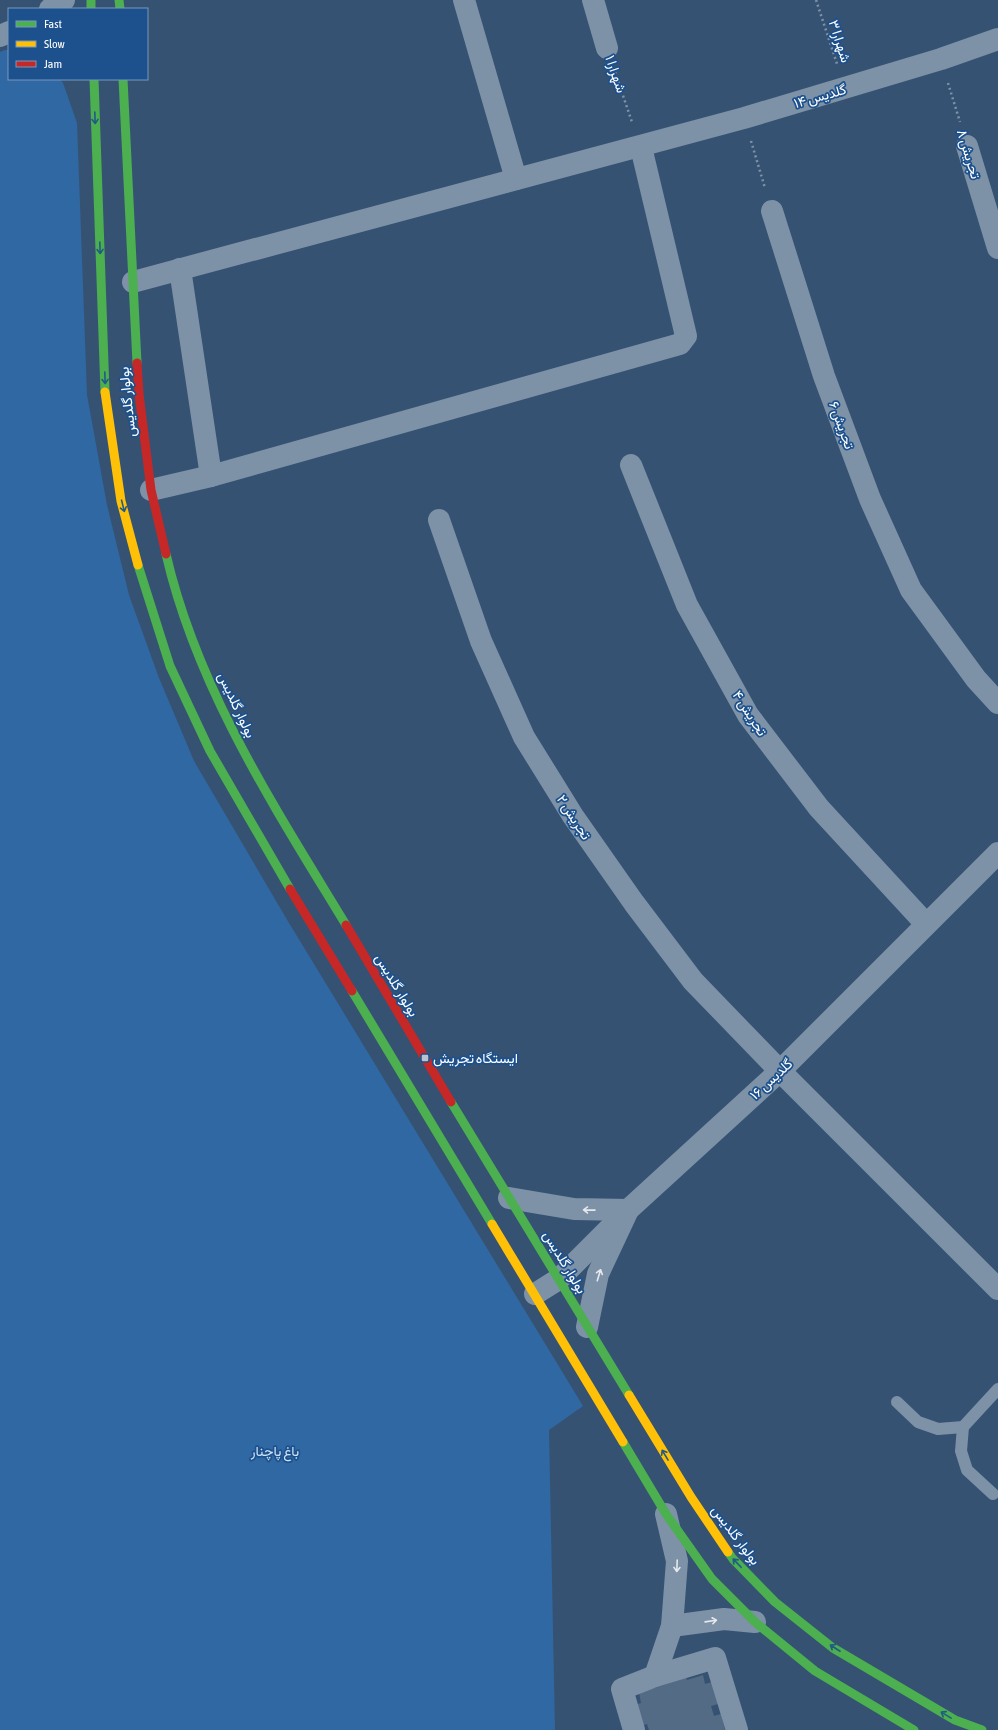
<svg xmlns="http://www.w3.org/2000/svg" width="998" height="1730" viewBox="0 0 998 1730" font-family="'Asap Condensed',Vazirmatn,sans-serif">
<rect width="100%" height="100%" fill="#365273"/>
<!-- green -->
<polygon fill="#3068a3" points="5,50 9,50 9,79 60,79 63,83 77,123 87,395 107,505 129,595 159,678 194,761 286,918 583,1406 549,1430 555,1730 0,1730 0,52"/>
<!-- building -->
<polygon fill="#546b85" points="685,1672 687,1680 703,1675 705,1684 712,1682 718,1704 711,1706 714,1716 721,1714 725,1730 649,1730 647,1724 640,1726 635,1705 641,1703 639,1692 658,1687 655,1680"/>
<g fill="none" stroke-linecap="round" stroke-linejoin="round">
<!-- path -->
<g stroke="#7d92a7" stroke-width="2.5" stroke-dasharray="2 3" stroke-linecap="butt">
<polyline points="816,0 837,64"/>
<polyline points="615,72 632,122"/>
<polyline points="948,83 960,122"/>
<polyline points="751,141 765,188"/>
</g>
<!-- lane -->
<g stroke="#7d92a7" stroke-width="12">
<polyline points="897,1402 918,1422 938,1429 963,1427"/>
<polyline points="993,1494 967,1470 961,1451 963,1427 998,1389"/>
</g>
<!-- street -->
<g stroke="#7d92a7" stroke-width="22">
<polyline points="464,0 516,179"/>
<polyline points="593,0 607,48"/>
<polyline points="50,9 64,0"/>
<polyline points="0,36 9,32"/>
<polyline points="967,146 998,248"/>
<polyline points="772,211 824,376 870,499 911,590 976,679 998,703"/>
<polyline points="180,269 211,476"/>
<polyline points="133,282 744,118 941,59 998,39"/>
<polyline points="631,465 687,605 748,715 819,808 926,924"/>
<polyline points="151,490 211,476 680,344 686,336 641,147"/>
<polyline points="439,520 481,641 524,737 573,816 634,903 693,981 780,1071 998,1289"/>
<polyline points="509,1198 574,1209 628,1210 598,1274 587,1327"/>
<polyline points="535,1294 559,1279 628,1210 780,1071 998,853"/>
<polyline points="672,1626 724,1619 755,1622"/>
<polyline points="655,1676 672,1626 677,1561 666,1514"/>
<polyline points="634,1730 622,1689 655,1676 715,1658 737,1730"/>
</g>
<!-- fast -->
<g stroke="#4caf50" stroke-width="9">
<polyline points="91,0 91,9"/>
<polyline points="119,0 120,9"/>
<polyline points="94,79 105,392"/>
<polyline points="123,79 137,363"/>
<path d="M 166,554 C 197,689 275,808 346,925"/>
<polyline points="138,565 170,666 210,751 290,889"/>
<polyline points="352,991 492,1224"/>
<polyline points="451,1102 629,1395"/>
<polyline points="623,1442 666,1514 712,1579 755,1622 815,1671 914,1730"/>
<polyline points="728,1552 733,1559 775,1602 833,1648 955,1720 982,1730"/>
</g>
<!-- slow -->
<g stroke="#ffc107" stroke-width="9">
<polyline points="105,392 121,501 138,565"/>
<polyline points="492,1224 623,1442"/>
<polyline points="629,1395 691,1497 728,1552"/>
</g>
<!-- jam -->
<g stroke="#c62828" stroke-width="9">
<polyline points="137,363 139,394 151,490 166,554"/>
<polyline points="290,889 352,991"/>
<polyline points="346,925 451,1102"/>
</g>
</g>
<!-- one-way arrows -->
<defs><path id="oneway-shaft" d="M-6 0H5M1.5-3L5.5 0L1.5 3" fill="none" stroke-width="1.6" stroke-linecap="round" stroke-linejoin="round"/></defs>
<g stroke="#215a87">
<use href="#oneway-shaft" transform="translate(95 118) rotate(88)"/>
<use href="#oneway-shaft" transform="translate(100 248) rotate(88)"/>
<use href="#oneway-shaft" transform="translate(105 378) rotate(88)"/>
<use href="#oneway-shaft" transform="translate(123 506) rotate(76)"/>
<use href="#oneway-shaft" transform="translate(665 1455) rotate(-121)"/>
<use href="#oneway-shaft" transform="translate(737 1563) rotate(-134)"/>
<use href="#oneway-shaft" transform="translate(835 1648) rotate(-147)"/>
<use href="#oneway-shaft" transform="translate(946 1715) rotate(-149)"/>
</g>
<g stroke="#e5e9ed">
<use href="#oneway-shaft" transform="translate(589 1210) rotate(-179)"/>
<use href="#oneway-shaft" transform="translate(599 1275) rotate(-73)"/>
<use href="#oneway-shaft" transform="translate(677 1566) rotate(92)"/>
<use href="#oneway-shaft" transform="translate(711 1621) rotate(-8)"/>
</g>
<!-- markers -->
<rect fill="#b9c2ce" stroke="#1c518d" stroke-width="1.5" x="421" y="1054" width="8" height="8" rx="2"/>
<g text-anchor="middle" stroke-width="3.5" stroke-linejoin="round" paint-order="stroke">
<!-- street labels -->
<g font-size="14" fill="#fff" stroke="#1c518d">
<text transform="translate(840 41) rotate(72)" y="5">شهرارا ۳</text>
<text transform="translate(616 74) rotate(71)" y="5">شهرارا ۱</text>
<text transform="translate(820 96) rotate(-16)" y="5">گلدیس ۱۴</text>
<text transform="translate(969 154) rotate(73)" y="5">تجریش ۸</text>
<text transform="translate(127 402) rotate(-96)" y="5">بولوار گلدیس</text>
<text transform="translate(842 425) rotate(70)" y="5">تجریش ۶</text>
<text transform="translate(237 705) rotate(65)" y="5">بولوار گلدیس</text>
<text transform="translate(750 713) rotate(57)" y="5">تجریش ۴</text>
<text transform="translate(574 817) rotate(57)" y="5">تجریش ۲</text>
<text transform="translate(397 985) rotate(59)" y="5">بولوار گلدیس</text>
<text transform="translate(771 1079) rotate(-43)" y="5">گلدیس ۱۶</text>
<text transform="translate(565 1262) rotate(59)" y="5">بولوار گلدیس</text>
<text transform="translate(736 1535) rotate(53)" y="5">بولوار گلدیس</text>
</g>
<!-- poi labels -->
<g font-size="14" fill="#fff" stroke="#1c518d" text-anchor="start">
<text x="433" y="1063">ایستگاه تجریش</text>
</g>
<!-- park labels -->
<g font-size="14" fill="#cfe3fa" stroke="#1c518d">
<text x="275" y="1456">باغ پاچنار</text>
</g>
</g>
<!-- legend -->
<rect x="8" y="8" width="140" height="72" fill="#1c518d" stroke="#7797bb"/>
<rect x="16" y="21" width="20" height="6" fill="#4caf50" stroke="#7797bb"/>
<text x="44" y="28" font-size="12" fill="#ffffff">Fast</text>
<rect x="16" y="41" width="20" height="6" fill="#ffc107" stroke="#7797bb"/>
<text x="44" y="48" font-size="12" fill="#ffffff">Slow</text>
<rect x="16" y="61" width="20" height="6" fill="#c62828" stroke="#7797bb"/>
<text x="44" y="68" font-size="12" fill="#ffffff">Jam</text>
</svg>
